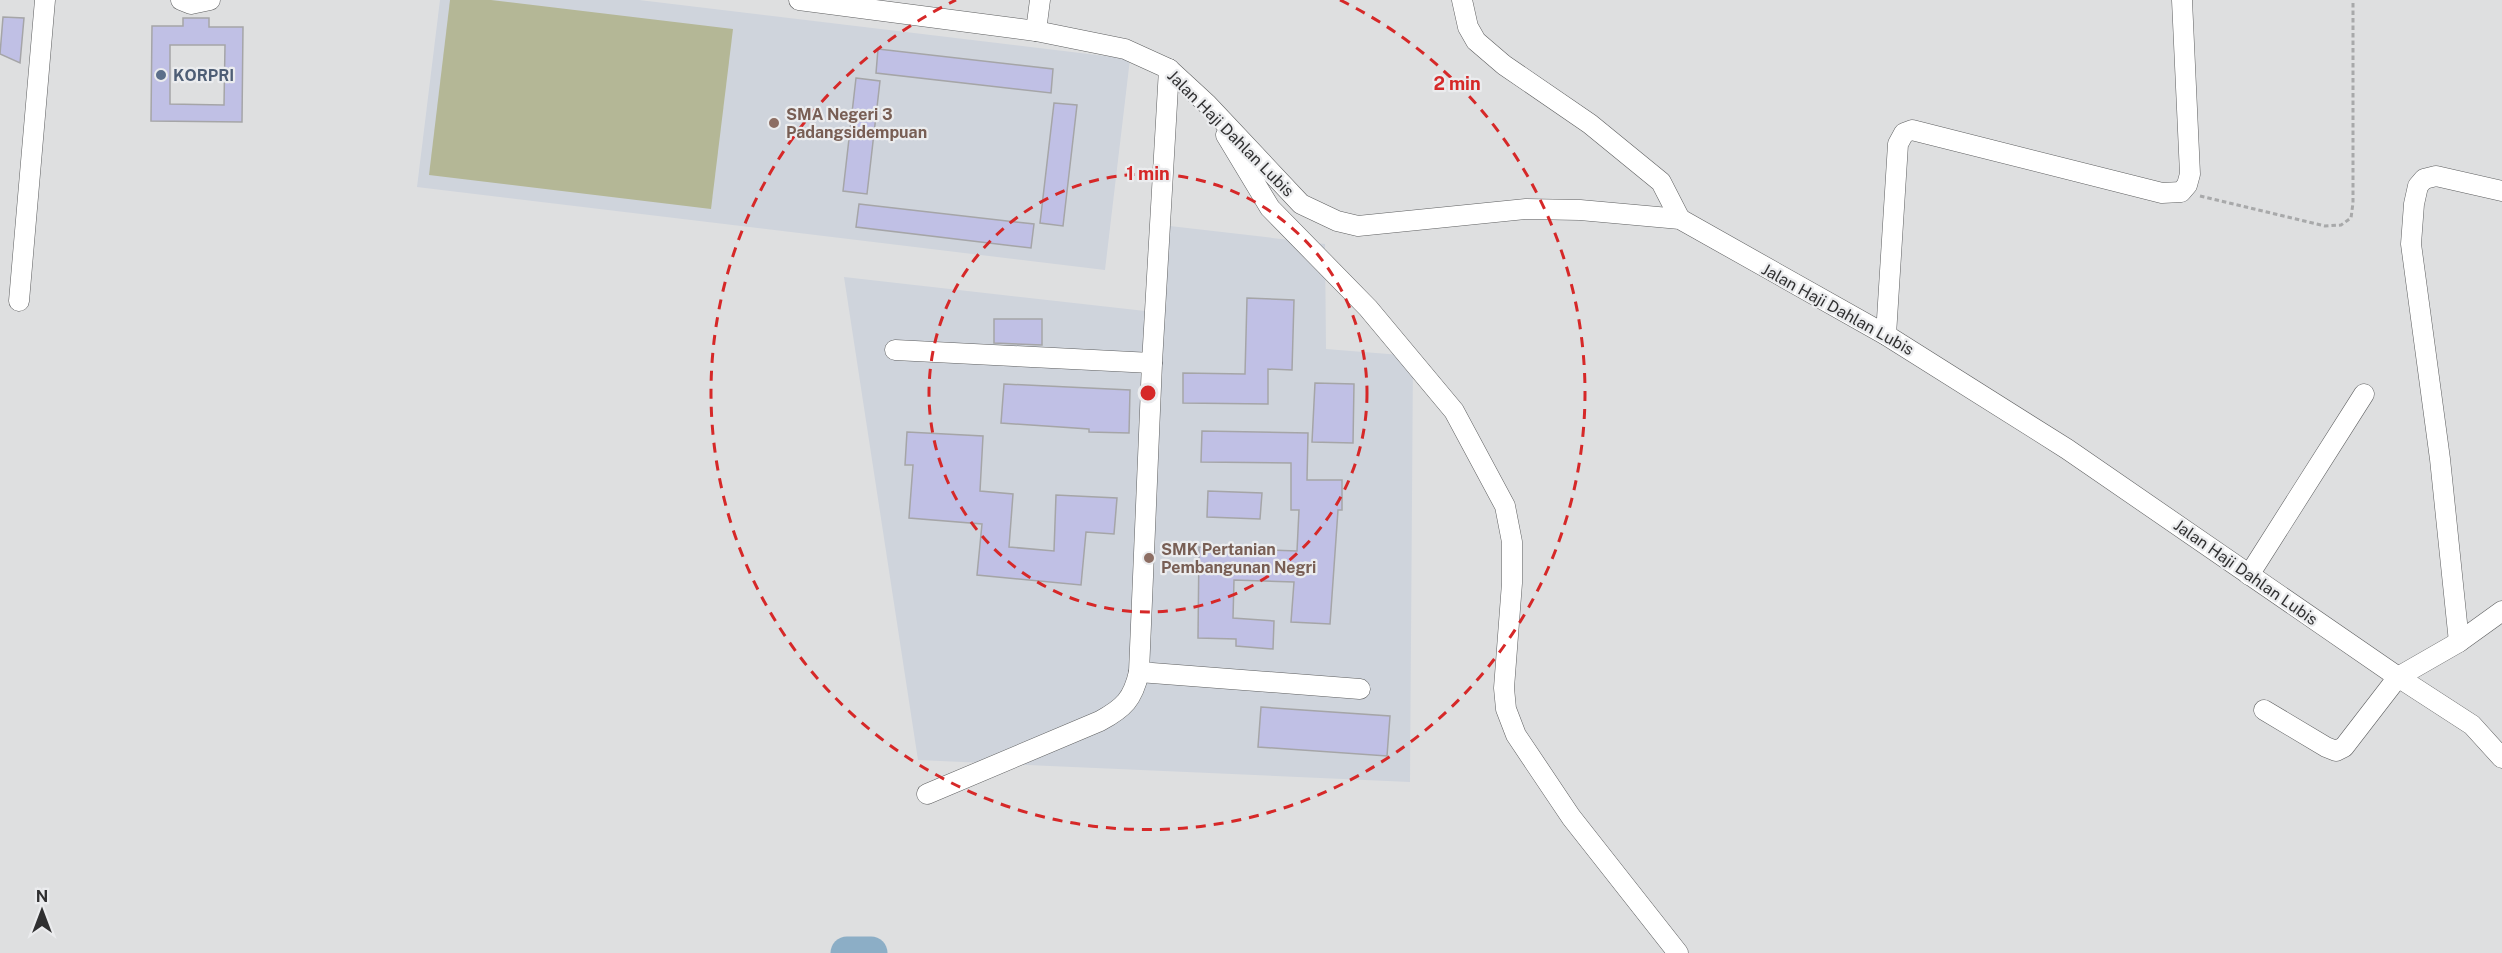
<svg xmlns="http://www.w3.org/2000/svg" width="2502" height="953" viewBox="0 0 2502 953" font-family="'Public Sans',sans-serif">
<rect width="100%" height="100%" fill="#dedfe0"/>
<!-- built -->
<g fill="#cfd4dc">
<polygon points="440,0 639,0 1130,59 1105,270 417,187"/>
<polygon points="1161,225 1325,244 1326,349 1413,356 1410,782 918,760 844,277 1163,313"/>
</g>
<!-- green -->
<polygon fill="#b4b796" points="450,0 491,0 733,29 711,209 429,175"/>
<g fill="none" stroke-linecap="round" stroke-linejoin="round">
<!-- river -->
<polyline stroke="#8caec6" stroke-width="33" points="847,953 871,953"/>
</g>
<!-- building -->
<g fill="#c0c0e5" stroke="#a5a5a7" stroke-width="1.5" fill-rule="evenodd">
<polygon points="3,17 24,18 20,63 0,54"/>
<path d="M 183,18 L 209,18 L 209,27 L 243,27 L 242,122 L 151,121 L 152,26 L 183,26 ZM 170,45 L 225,45 L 224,105 L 170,104 Z"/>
<polygon points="878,49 1053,69 1051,93 876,73"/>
<polygon points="856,78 880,81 867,194 843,191"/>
<polygon points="1054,103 1077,105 1063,226 1040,223"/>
<polygon points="859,204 1034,224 1031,248 856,227"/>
<polygon points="1247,298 1294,300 1292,370 1268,369 1268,404 1183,403 1183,373 1245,374"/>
<polygon points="994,319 1042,319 1042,345 994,343"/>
<polygon points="1315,383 1354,384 1353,443 1312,442"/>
<polygon points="1004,384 1130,390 1129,433 1089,432 1089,429 1001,423"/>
<polygon points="1202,431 1308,433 1307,480 1342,480 1342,510 1338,510 1330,624 1291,622 1294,582 1234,580 1233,618 1274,621 1273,649 1236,646 1236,639 1198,638 1199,547 1297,551 1299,510 1291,510 1291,463 1201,462"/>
<polygon points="907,432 983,436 980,491 1013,494 1009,547 1054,551 1056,495 1117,498 1114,534 1086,532 1081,585 977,575 982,524 909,518 913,465 905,465"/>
<polygon points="1208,491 1262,493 1260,519 1207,517"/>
<polygon points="1261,707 1390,716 1387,756 1258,747"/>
</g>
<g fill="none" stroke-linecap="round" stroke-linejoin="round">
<!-- minor casing -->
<g stroke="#5d5e5f" stroke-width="21">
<g id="minor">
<polyline points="181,0 191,4 210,0"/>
<polyline points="799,0 1036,31 1125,49 1169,69 1207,104 1301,204 1337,221 1358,226 1526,209 1580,210 1680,219 1886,335 2067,449 2398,677 2472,725 2502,758"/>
<polyline points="1462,0 1468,27 1476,41 1504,65 1590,124 1661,182 1680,219"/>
<polyline points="1036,31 1040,0"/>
<polyline points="1169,69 1152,363 1139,672 1360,689"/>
<polyline points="1226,135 1270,208 1368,308 1454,411 1505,506 1512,542 1512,583 1504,688 1506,709 1516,735 1571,817 1678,953"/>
<polyline points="19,301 45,0"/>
<polyline points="1886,335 1898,144 1904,133 1912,130 2162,193 2181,192 2187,185 2190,174 2182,0"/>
<polyline points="895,350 1152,363"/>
<polyline points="2249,575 2364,394"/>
<polyline points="2459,642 2440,459 2411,244 2414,204 2418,186 2424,179 2436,176 2502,191"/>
<polyline points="2264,710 2326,747 2336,751 2344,747 2398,677 2459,642 2502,611"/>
<path d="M 927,794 L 1100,721 C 1124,708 1133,699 1139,672"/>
</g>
</g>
<!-- path -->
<polyline stroke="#a8a9aa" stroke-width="3" stroke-dasharray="4.5 3" stroke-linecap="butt" points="2200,196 2325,226 2341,225 2351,218 2353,203 2353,0"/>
<!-- minor -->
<use href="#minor" stroke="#fff" stroke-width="20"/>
</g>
<!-- distance rings -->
<g fill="none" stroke="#d62828" stroke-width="3" stroke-dasharray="10 8">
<circle cx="1148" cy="393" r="219"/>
<path d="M1340 0A437 437 0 1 1 956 0"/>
</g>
<!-- markers -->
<circle fill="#5c6f8a" stroke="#ebecee" stroke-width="2" cx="161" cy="75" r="6"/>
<g fill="#8d6e63" stroke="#ebecee" stroke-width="2">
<circle cx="774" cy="123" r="6"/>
<circle cx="1149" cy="558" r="6"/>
</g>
<g text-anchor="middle" stroke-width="4.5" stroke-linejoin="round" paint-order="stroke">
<!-- service labels -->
<g font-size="16" font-weight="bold" fill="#4e5e75" stroke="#ebecee" text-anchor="start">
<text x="173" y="81">KORPRI</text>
</g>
<!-- education labels -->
<g font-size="16" font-weight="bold" fill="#785e54" stroke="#ebecee" text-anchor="start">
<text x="786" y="120">SMA Negeri 3<tspan x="786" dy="18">Padangsidempuan</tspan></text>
<text x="1161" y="555">SMK Pertanian<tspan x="1161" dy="18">Pembangunan Negri</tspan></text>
</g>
<!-- street labels -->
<g font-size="16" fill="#303031" stroke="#ebecee">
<text transform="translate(1231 133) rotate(45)" y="6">Jalan Haji Dahlan Lubis</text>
<text transform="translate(1838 309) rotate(29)" y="6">Jalan Haji Dahlan Lubis</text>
<text transform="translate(2246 572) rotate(35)" y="6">Jalan Haji Dahlan Lubis</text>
</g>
</g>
<circle cx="1148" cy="393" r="9" fill="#d62828" stroke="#ebecee" stroke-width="3"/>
<g font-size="18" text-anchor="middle" font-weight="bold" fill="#d62828" stroke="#ebecee" stroke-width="4.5" stroke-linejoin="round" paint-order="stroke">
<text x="1457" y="90">2 min</text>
<text x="1148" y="180">1 min</text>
</g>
<!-- north arrow -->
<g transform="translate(42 911)" stroke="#ebecee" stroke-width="4.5" paint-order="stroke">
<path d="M0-4.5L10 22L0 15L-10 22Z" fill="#303031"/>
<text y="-9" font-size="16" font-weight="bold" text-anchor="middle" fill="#303031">N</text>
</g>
</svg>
